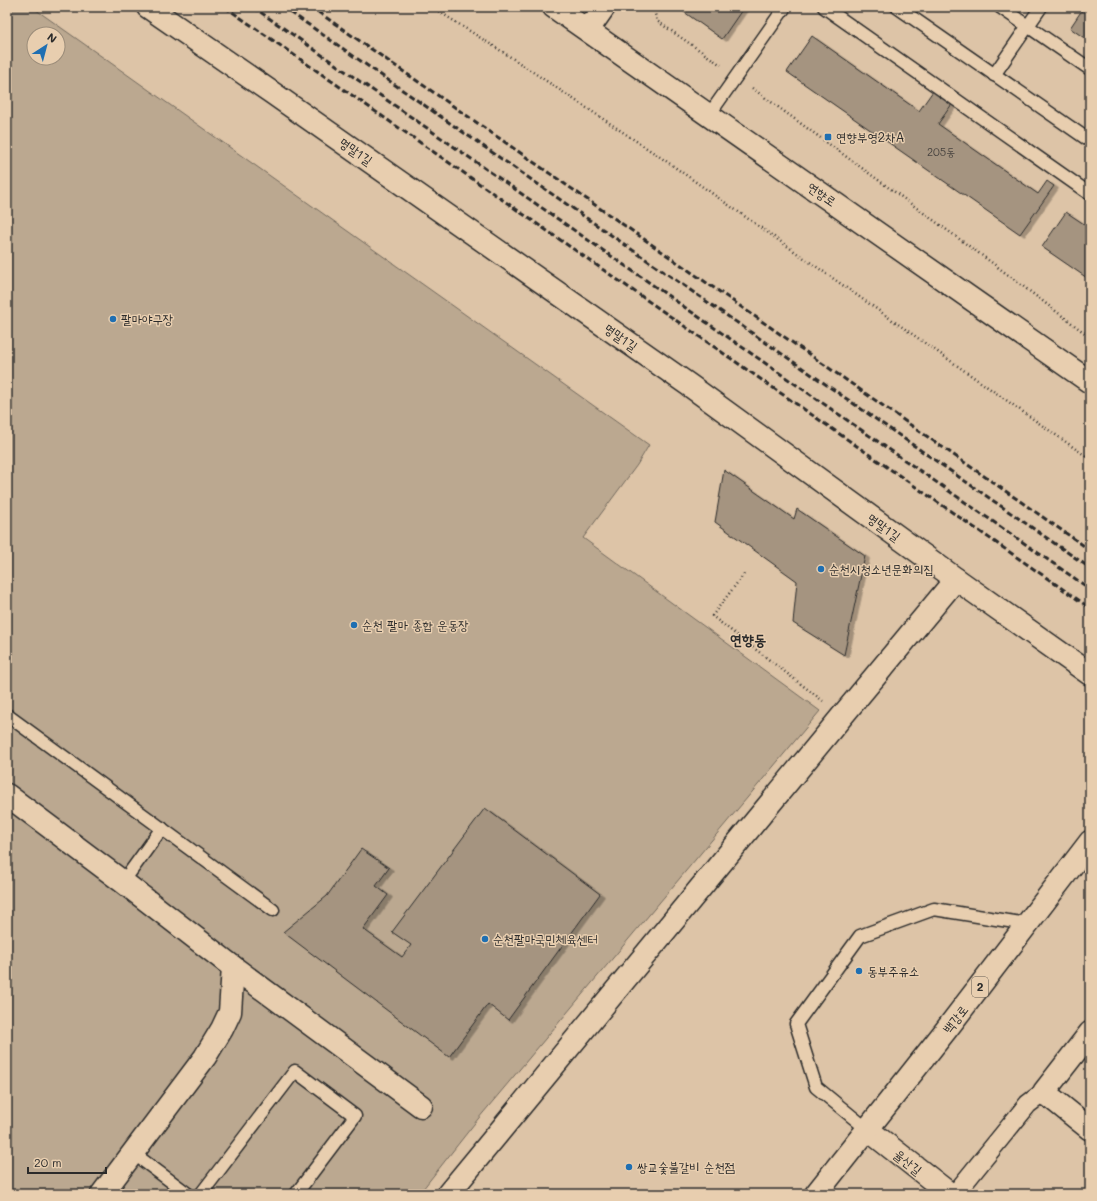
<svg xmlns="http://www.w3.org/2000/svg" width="1097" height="1201" viewBox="0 0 1097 1201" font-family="Mali,'Poor Story',sans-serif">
<defs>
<filter id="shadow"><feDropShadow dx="4.5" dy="2.5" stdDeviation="0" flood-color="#0004"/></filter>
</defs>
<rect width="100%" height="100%" fill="#ddc4a7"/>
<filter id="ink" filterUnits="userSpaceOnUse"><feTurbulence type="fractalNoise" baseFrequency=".025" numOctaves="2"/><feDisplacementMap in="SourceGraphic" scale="8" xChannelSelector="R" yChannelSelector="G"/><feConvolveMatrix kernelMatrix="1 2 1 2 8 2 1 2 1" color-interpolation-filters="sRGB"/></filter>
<g filter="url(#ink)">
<!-- green -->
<path fill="#bba890" stroke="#736a5e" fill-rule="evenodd" d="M 7,7 L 32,7 L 649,445 L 637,465 L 583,538 L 820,711 L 478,1119 L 419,1194 L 7,1194 ZM 34,34 L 58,34 L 58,58 L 34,58 Z"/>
<!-- building -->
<g fill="#a59480" stroke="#2b2b2b" filter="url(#shadow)">
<polygon points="677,7 744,7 722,39"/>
<polygon points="1084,7 1090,7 1090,42 1070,28"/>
<polygon points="812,36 919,111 933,91 952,104 938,124 1038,194 1047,181 1054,186 1020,234 787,72"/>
<polygon points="1066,212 1090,228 1090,280 1042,247"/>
<polygon points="724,470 794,519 797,509 865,556 844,655 793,623 797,581 715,522"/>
<polygon points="485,808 600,894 508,1020 488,1004 449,1057 283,932 327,896 361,849 389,868 376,886 388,895 363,929 402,957 411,945 392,932"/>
</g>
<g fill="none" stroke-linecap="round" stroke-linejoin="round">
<!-- service casing -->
<g stroke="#2b2b2b" stroke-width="15">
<g id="service">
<polyline points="824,7 1090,194"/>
<polyline points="897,7 1090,141"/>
<polyline points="1000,7 1090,69"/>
<polyline points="994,75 1041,7"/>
<polyline points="709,115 785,7"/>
<polyline points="7,715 273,910"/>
<polyline points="123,882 162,828"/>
<polyline points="867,1129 816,1087 796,1024 860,936 934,909 1027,924"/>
<polyline points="133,1153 188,1194"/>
<polyline points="201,1194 295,1071 355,1116 296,1194"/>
</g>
</g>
<!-- pedestrian casing -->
<g stroke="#2b2b2b" stroke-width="21">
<polyline id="pedestrian" points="955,1194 1028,1104 1044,1092"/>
</g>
<!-- minor casing -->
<g stroke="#2b2b2b" stroke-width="25">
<g id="minor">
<polyline points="148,7 271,92 689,385 956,579 1090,674"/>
<polyline points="7,795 123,882 233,967 421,1106"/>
<polyline points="1090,1033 1044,1092 1090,1129"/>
<polyline points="102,1194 205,1057 222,1029 230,1012 233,967"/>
<polyline points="448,1194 843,715 956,579"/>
</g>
</g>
<!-- tertiary casing -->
<g stroke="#2b2b2b" stroke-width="25">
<g id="tertiary">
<polyline points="588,30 604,7"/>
<polyline points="867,1129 950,1194"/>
</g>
</g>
<!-- secondary casing -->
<g stroke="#2b2b2b" stroke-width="25">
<polyline id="secondary" points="554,7 1090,382"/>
</g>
<!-- primary casing -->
<g stroke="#2b2b2b" stroke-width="25">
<polyline id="primary" points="816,1194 946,1030 1090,842"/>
</g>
<!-- path -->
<g stroke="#2b2b2b" stroke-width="2.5" stroke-dasharray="1 3" stroke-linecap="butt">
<polyline points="432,7 509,56 666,161 1090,459"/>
<polyline points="653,7 657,21 721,65"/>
<polyline points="752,88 995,265 1090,337"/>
<polyline points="744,574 712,616 823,701"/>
</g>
<!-- service -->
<use href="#service" stroke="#e8ceaf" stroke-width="12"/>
<!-- pedestrian -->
<use href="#pedestrian" stroke="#e8ceaf" stroke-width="18"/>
<!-- minor -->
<use href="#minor" stroke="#e8ceaf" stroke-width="22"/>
<!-- tertiary -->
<use href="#tertiary" stroke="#e8ceaf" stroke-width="22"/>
<!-- secondary -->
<use href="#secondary" stroke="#e8ceaf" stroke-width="22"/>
<!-- primary -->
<use href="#primary" stroke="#e8ceaf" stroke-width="22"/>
<!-- rail -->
<g stroke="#2b2b2b" stroke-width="3" stroke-dasharray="6 3" stroke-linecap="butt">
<polyline points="225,7 1090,608"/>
<polyline points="253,7 1090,589"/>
<polyline points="283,7 1090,568"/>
<polyline points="311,7 1090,550"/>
</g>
</g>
</g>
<!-- markers -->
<g fill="#1f6fb2" stroke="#e8ceaf" stroke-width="1.5">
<rect x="824" y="133" width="8" height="8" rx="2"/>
<circle cx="113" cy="319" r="4"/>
<circle cx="821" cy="569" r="4"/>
<circle cx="354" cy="625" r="4"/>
<circle cx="485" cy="939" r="4"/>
<circle cx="859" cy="971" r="4"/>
<circle cx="629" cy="1167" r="4"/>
</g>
<g text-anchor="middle" stroke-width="3" stroke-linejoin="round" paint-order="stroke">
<!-- number labels -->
<g font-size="11" fill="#4a4540">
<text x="941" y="156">205동</text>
</g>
<!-- shield labels -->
<rect fill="#e8ceaf" stroke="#645c53" stroke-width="1" x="972" y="977" width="16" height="20" rx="3"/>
<g font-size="12" font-weight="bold" fill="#2b2b2b">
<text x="980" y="991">2</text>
</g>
<!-- poi labels -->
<g font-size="13" fill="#2b2b2b" stroke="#e8ceaf" text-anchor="start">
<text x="836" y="142">연향부영2차A</text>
<text x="121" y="324">팔마야구장</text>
<text x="829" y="574">순천시청소년문화의집</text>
<text x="362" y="630">순천 팔마 종합 운동장</text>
<text x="493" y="944">순천팔마국민체육센터</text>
<text x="867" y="976">동부주유소</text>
<text x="637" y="1172">쌍교숯불갈비 순천점</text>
</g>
<!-- street labels -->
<g font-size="13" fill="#2b2b2b" stroke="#e8ceaf">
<text transform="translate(356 151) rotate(35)" y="5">명말1길</text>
<text transform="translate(822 194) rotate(35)" y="5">연향로</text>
<text transform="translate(621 337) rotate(35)" y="5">명말1길</text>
<text transform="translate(884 527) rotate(36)" y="5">명말1길</text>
<text transform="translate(955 1019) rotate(-52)" y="5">백강로</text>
<text transform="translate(908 1162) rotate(38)" y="5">율산길</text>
</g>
<!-- quarter labels -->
<g font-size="15" font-weight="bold" fill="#2b2b2b" stroke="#e8ceaf">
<text x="748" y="645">연향동</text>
</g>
</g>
<!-- margin -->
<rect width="1097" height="1201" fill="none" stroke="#e8ceaf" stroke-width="24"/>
<rect x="12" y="12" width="1073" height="1177" fill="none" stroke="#2b2b2b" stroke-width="1.5" filter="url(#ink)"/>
<!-- north arrow -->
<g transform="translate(46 46) rotate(36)"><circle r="19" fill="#e8ceaf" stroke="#9c8d7a"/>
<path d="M0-3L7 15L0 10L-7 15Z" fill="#1f6fb2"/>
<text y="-6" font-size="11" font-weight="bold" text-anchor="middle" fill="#2b2b2b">N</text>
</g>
<!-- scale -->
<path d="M28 1167v6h78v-6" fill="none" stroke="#2b2b2b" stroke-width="2"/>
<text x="34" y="1167" font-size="12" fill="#2b2b2b" stroke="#e8ceaf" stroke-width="3" paint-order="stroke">20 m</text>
</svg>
